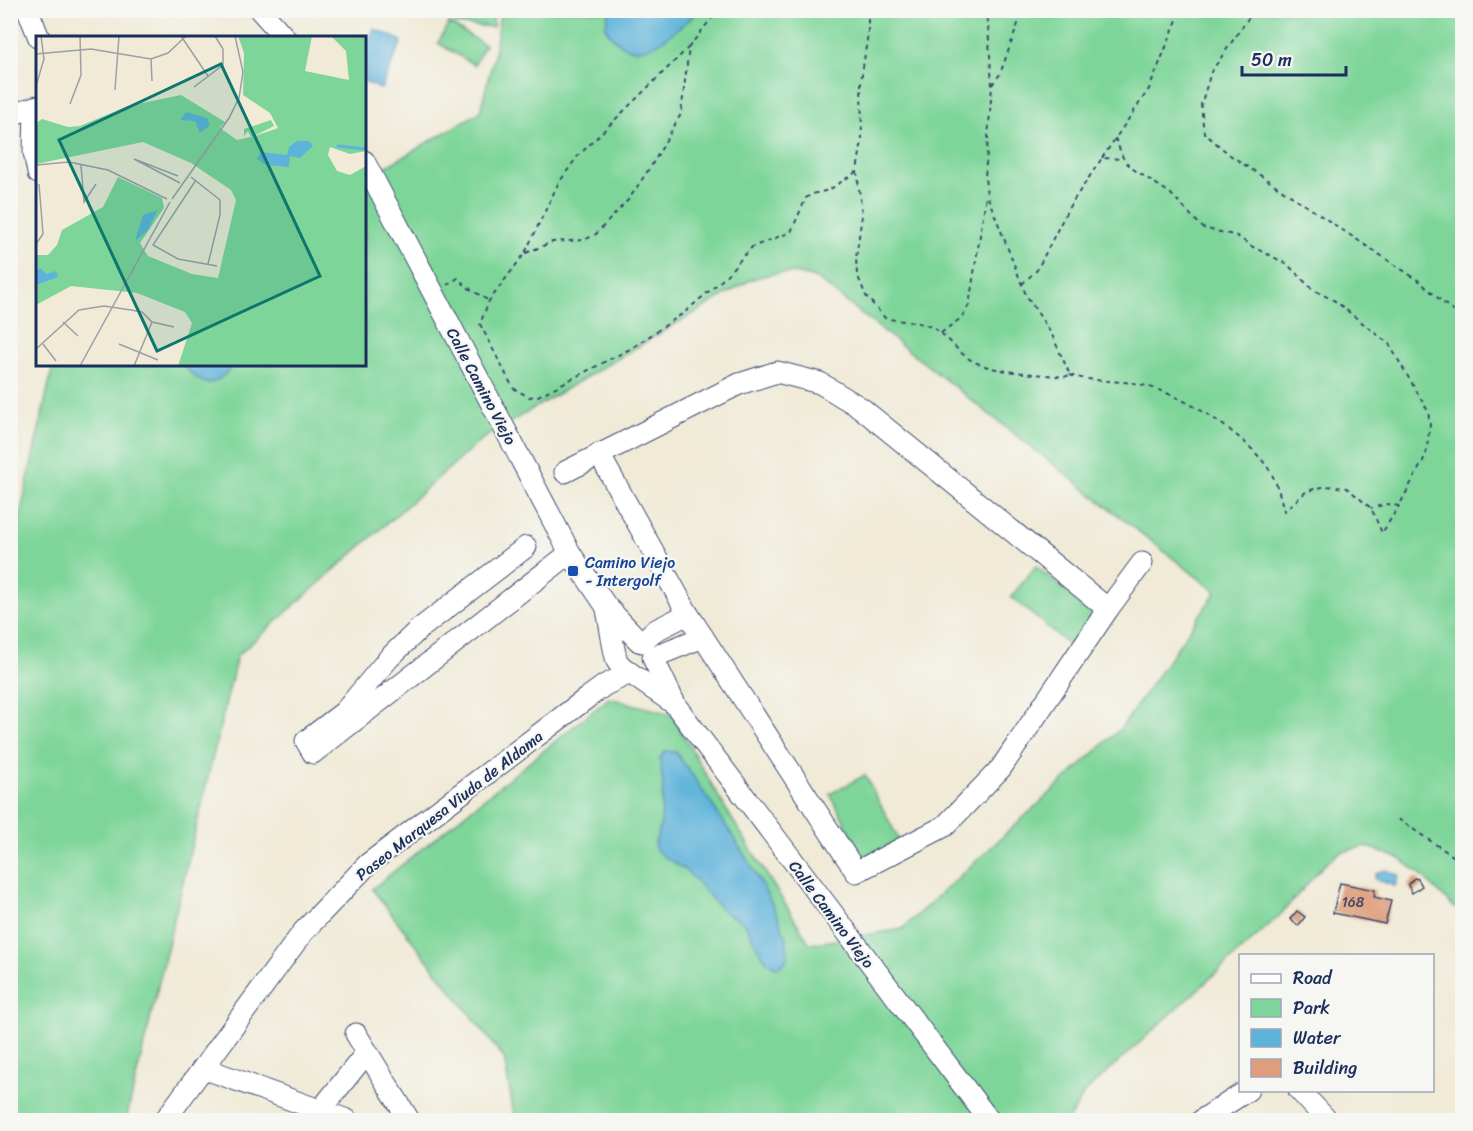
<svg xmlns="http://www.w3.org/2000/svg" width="1473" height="1131" viewBox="0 0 1473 1131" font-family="Sriracha,sans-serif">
<rect width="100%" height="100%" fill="#f6f6f2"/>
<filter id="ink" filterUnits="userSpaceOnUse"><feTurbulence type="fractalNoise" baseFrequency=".0167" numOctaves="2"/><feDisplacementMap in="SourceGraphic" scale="12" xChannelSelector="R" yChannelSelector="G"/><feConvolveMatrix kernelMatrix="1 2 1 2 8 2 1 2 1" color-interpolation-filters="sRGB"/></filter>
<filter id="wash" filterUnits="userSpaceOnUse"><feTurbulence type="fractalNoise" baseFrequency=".008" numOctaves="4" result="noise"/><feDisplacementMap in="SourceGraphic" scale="24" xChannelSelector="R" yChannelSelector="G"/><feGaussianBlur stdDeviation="1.35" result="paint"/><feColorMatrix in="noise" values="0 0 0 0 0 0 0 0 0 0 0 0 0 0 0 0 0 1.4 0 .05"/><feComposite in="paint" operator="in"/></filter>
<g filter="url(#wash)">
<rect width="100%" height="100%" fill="#f0ead6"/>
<!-- green -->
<g fill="#7ed599" stroke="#4c827c" stroke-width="1.5">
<polygon points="456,11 494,11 493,27 455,24"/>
<path d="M 500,11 L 1462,11 L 1462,915 L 1419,873 L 1399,858 L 1365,846 L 1339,853 L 1322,867 L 1281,914 L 1085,1092 L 1068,1120 L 515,1120 L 504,1058 L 372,889 L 609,698 L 671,714 L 727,811 L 810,944 L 902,929 L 1121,728 L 1216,592 L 817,279 C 792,270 774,272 750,280 L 482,439 L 237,656 L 126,1120 L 11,1120 L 11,557 L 53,365 L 364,364 L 365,179 L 480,112 L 495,52 Z"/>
<polygon points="449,23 485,45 474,65 438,43"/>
<polygon points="1036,566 1094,614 1069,645 1011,597"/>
<polygon points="865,775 899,840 864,859 830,794"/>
</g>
<!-- water -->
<g fill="#5eb3da" stroke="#3c719c" stroke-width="1.5">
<path d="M 609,11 L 609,10 L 697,11 C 692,19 683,24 676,30 C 649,53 627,61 605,27 Z"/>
<polygon points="374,29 402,41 381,89 365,82 365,49"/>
<path d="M 183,365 L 233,365 C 211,392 203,386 183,365 Z"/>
<path d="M 665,751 L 676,752 C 696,781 807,935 785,962 C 769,982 752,933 745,925 C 740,918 732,918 726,913 C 710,900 701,883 686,871 C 675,862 660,858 654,846 L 661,823 L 663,785 L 660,758 Z"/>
<polygon points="1385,870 1399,875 1395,886 1375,879 1376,874"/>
</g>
<g id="blocks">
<!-- building -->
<g fill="#de9d7c">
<polygon points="1414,878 1418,879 1422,886 1412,893 1408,885"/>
<polygon points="1340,883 1375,890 1374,897 1391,901 1385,924 1333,913"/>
<polygon points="1297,911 1305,917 1298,926 1290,919"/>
</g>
</g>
</g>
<g filter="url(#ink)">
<use href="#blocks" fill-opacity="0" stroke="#3b4b70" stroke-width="1.5"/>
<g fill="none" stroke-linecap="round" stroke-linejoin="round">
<!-- minor casing -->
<g stroke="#3b4b70" stroke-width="23">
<g id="minor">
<polyline points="28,10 39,38"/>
<polyline points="260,10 285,38"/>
<polyline points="35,107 34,152 38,173"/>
<polyline points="10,115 38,106"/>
<polyline points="364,161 570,553 606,606 639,641"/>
<polyline points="599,454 688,614 856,872 945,826 1001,768 1108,609 1142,563"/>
<polyline points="565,472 739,384 777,372 820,383 861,408 1108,609"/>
<polyline points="526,547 418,630 389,658 344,712 306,741 313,753 570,553"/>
<path d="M 607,610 C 610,623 613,649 617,661 C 621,669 660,693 670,701"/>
<polyline points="642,642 654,631 688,614"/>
<polyline points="653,657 703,637"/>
<polyline points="654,660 676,706 989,1120"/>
<polyline points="356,1034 409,1120"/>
<polyline points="203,1068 347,1120"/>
<polyline points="1299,1090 1327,1120"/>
<polyline points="320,1111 367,1052"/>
<polyline points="165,1120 303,932 368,864 587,698 605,685 630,673"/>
<polyline points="1202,1120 1248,1090"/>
</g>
</g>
<!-- path -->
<g stroke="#3b4b70" stroke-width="2" stroke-dasharray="4.5 4.5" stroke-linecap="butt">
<path d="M 868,10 L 868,33 L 861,81 L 862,141 L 857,171 L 862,215 L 856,258 L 857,274 L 866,296 L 885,318 C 905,323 924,319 942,334 C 954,344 962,357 977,363 C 1003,374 1036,373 1064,377 L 1070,375 L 1052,335 L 1026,295 L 987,195 L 985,177 L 992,86 L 987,10"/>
<polyline points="1254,10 1211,72 1201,105 1204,133 1230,155 1419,281 1462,319"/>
<polyline points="689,47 577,157 558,184 525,253 489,301 480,324 513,388 529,397 538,396 632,348 685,312 722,280 752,247 791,232 806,198 812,194 829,190 856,172"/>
<polyline points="992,85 1000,74 1023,10"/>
<polyline points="1115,138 1124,160 1133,169 1170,193 1203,228 1237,236 1251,246 1287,264 1312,289 1335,301 1389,344 1428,411 1430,425 1426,455 1399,506 1388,504 1371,508"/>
<polyline points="1102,158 1149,89 1181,10"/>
<polyline points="526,253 552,242 584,240 596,234 629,199 655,160 681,114 689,47 718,10"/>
<polyline points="1022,284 1037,270 1069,207 1102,158 1122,159"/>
<polyline points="447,285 458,278 467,287 489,301"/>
<polyline points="941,333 961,318 969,305 986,197"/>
<path d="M 1070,375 C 1091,382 1116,380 1138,384 C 1180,392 1244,433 1268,468 C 1277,481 1280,496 1284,511 L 1307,491 L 1326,486 L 1347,488 L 1371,508 L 1382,533 L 1399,506"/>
<polyline points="1398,819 1462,862"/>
</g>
<!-- minor -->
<use href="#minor" stroke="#fff" stroke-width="21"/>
</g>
</g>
<!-- markers -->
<rect fill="#1a4fb4" stroke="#f6f6f2" stroke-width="2" x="567" y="565" width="12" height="12" rx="3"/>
<g text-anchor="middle" stroke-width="4.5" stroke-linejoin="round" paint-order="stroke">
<!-- number labels -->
<g font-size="14" fill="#4c4a66">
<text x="1353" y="907">168</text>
</g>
<!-- street labels -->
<g font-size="16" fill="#1b2f5e" stroke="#f6f6f2">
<text transform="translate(482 386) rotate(62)" y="6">Calle Camino Viejo</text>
<text transform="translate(449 805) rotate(-38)" y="6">Paseo Marquesa Viuda de Aldama</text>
<text transform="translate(832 914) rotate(53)" y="6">Calle Camino Viejo</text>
</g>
<!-- transit labels -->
<g font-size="16" fill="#164399" stroke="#f6f6f2" text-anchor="start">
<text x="585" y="568">Camino Viejo<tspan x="585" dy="18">- Intergolf</tspan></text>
</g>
</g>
<!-- overview -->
<g transform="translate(36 36)">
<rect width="330" height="330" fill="#f0ead6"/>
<path d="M 202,0 L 276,0 L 269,35 L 313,44 L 310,15 L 295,0 L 330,0 L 330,115 L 314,118 L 294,111 L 292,119 L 301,135 L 314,139 L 330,130 L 330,330 L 142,330 L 156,287 L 149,276 L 101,257 L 35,250 L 0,269 L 0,219 L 12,219 L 21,209 L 26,194 L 67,171 L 82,141 L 126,162 L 128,172 L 104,207 L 112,220 L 156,238 L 182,242 L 200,164 L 195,154 L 155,127 L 107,106 L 0,128 L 0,87 L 6,83 L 32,91 L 44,90 L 92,70 L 145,59 L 189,86 L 184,92 L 201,104 L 215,101 L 212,95 L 208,100 L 208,93 L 235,84 L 238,90 L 216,101 L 242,92 L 234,77 L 207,59 L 208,17 Z" fill="#7ed599"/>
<path d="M 150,76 L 171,82 L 174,89 L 164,97 L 159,85 L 144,84 ZM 261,105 L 273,105 L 277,110 L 264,122 L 254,120 L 253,131 L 230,129 L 221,123 L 225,116 L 251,119 L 253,111 ZM 122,174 L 111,195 L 99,205 L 107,179 ZM 5,232 L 10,238 L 20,235 L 22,241 L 0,249 L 0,234 Z" fill="#5eb3da"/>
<path fill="none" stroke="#5eb3da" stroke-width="3" d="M 301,110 L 330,113"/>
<path fill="none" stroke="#9b9fa6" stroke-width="1.5" d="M 145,0 L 172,40M 0,18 L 55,13 L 115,23 L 132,17 L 150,0M 115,23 L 116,45M 0,50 L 8,23 L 5,0M 158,51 L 187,29 L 187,13 L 179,0M 79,54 L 83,0M 34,68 L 45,39 L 44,0M 0,129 L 33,126 L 72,134 L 131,163M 45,129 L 48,166 L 60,148M 142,140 L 98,123 L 144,147M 155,141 L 184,164 L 184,179 L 172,228M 160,144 L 117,209 L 142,223 L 181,230M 136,163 L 193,82 L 203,62 L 207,36 L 199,0M 0,208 L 7,198 L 3,148M 27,286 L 42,300M 116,286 L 138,291M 7,308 L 20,325M 83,308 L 122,324M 0,313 L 43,274 L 68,270 L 95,274 L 106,276 L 116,286 L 98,330M 44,330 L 134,166"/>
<path fill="#0f766e" fill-opacity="0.15" stroke="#0f766e" stroke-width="3" d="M 185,28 L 284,240 L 121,315 L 23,104 Z"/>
<rect width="330" height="330" fill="none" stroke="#1b2f5e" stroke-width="3"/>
</g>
<!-- margin -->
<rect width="1473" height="1131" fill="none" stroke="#f6f6f2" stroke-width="36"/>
<!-- legend -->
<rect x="1239" y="954" width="195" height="138" fill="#f6f6f2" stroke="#9ea6b7" stroke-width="1.5"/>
<rect x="1251" y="974" width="30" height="9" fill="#ffffff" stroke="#9ea6b7" stroke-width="1.5"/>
<text x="1293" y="984" font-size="18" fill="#1b2f5e">Road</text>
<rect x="1251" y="999" width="30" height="18" fill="#7ed599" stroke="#9ea6b7" stroke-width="1.5"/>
<text x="1293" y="1014" font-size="18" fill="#1b2f5e">Park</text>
<rect x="1251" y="1029" width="30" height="18" fill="#5eb3da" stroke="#9ea6b7" stroke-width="1.5"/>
<text x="1293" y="1044" font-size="18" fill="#1b2f5e">Water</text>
<rect x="1251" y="1059" width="30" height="18" fill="#de9d7c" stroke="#9ea6b7" stroke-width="1.5"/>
<text x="1293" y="1074" font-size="18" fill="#1b2f5e">Building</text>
<!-- scale -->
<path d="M1242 66v9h104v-9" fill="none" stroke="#1b2f5e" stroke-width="3"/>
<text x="1251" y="66" font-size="18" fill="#1b2f5e" stroke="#f6f6f2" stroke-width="4.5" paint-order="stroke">50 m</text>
</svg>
